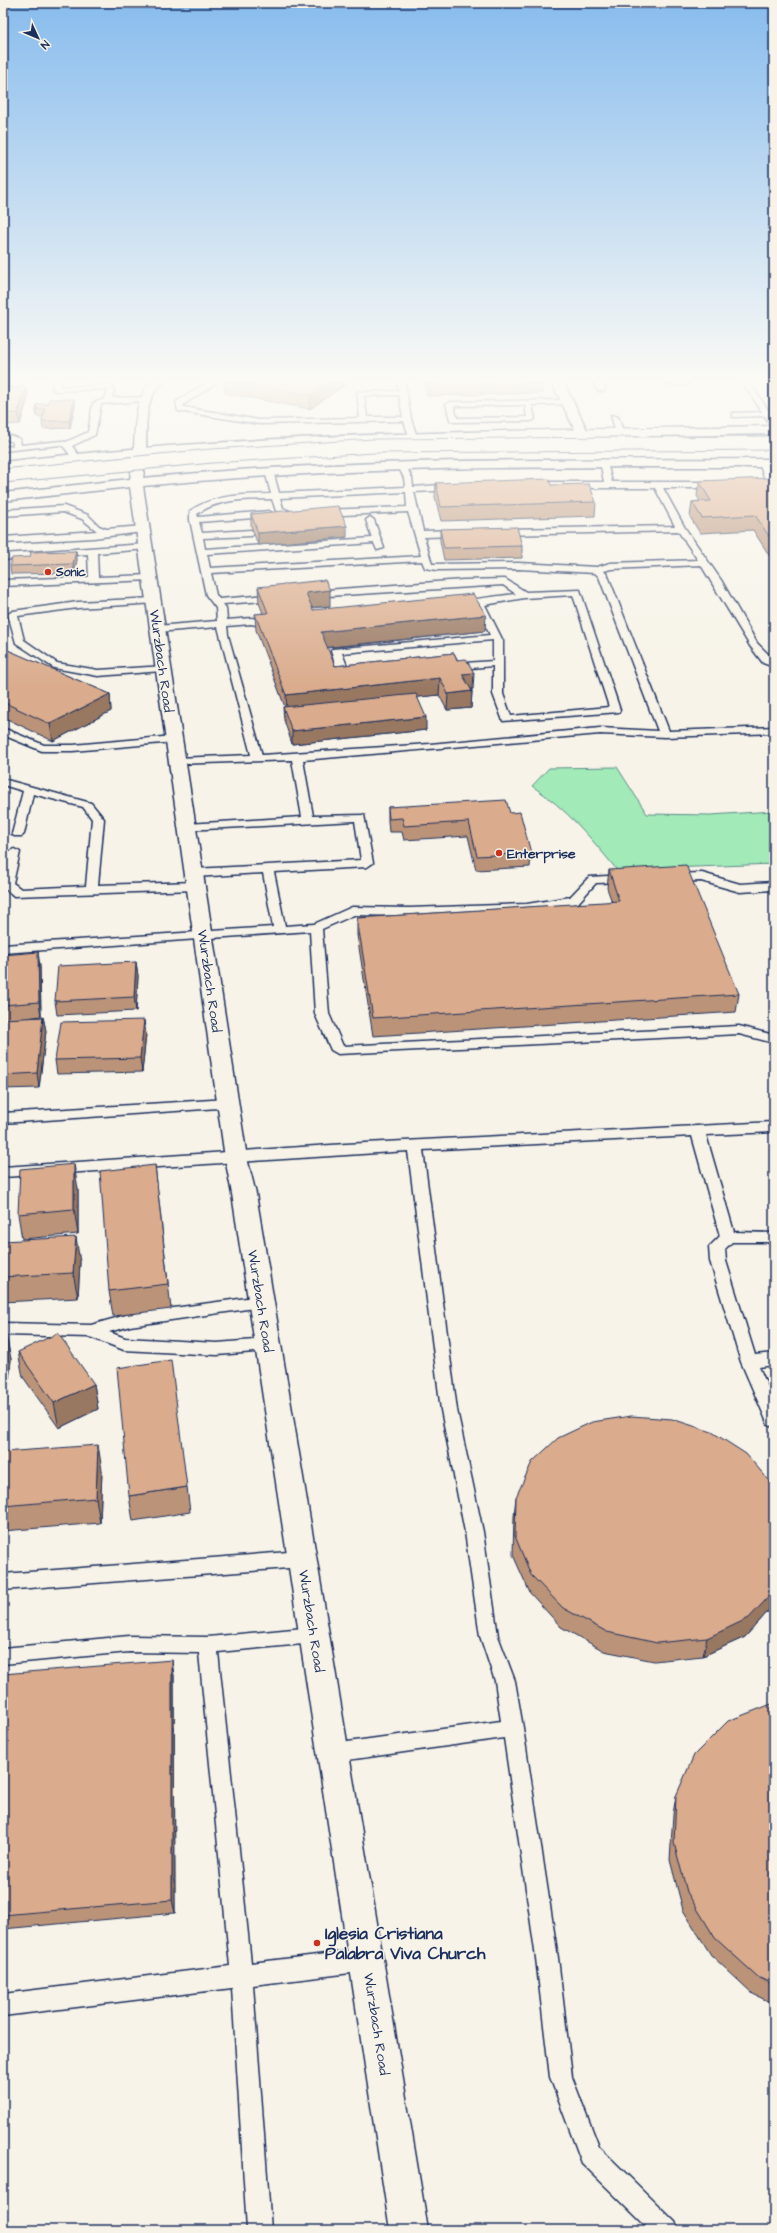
<svg xmlns="http://www.w3.org/2000/svg" width="777" height="2233" viewBox="0 0 777 2233" font-family="'Architects Daughter',sans-serif">
<rect width="100%" height="100%" fill="#f7f3e8"/>
<filter id="ink" filterUnits="userSpaceOnUse"><feTurbulence type="fractalNoise" baseFrequency=".025" numOctaves="2"/><feDisplacementMap in="SourceGraphic" scale="8" xChannelSelector="R" yChannelSelector="G"/><feConvolveMatrix kernelMatrix="1 2 1 2 8 2 1 2 1" color-interpolation-filters="sRGB"/></filter>
<g filter="url(#ink)">
<!-- green -->
<path fill="#a2eab8" stroke="#5e8c8b" d="M 617,767 L 647,814 L 710,815 L 774,811 L 774,864 L 617,870 C 591,838 567,809 532,786 L 549,768 Z"/>
<g fill="none" stroke-linecap="round" stroke-linejoin="round">
<!-- lane casing -->
<g stroke="#1b2f5e" stroke-width="3">
<g id="lane">
<polygon points="17,377 25,377 19,393 3,393 3,389 13,389"/>
<polygon points="54,377 62,377 60,387 110,385 114,387 111,389 114,391 112,398 145,397 149,399 145,401 101,404 95,435 72,446 80,457 79,459 73,459 64,447 60,445 3,451 3,447 13,446 13,442 3,438 3,433 20,439 21,445 61,441 66,442 88,432 93,403 105,399 108,389 56,391 52,389"/>
<path d="M 216,377 L 225,377 L 183,405 L 184,407 L 259,420 L 360,418 L 357,392 L 399,391 L 396,377 L 404,377 L 411,419 L 417,437 L 410,439 L 404,421 L 259,424 L 178,411 L 176,402 ZM 399,395 L 403,417 L 367,417 L 364,396 Z"/>
<polygon points="591,377 599,377 605,389 604,391 598,391"/>
<polygon points="739,377 746,377 774,419 774,427 771,427 765,416 733,417 733,413 736,413 762,412"/>
<path d="M 567,400 L 570,400 L 570,404 L 532,405 L 535,419 L 531,421 L 454,422 L 450,420 L 446,404 L 450,402 ZM 525,405 L 527,417 L 457,418 L 454,406 Z"/>
<polygon points="611,415 618,417 624,433 623,435 616,433"/>
<path d="M 600,461 L 607,463 L 612,482 L 718,482 L 722,485 L 718,488 L 663,488 L 685,528 L 721,580 L 757,643 L 774,660 L 774,667 L 763,663 L 750,646 L 701,565 L 611,569 L 604,571 L 608,576 L 669,731 L 774,727 L 774,733 L 665,737 L 600,734 L 303,760 L 313,816 L 364,815 L 373,863 L 367,867 L 274,872 L 285,926 L 314,924 L 352,907 L 409,908 L 527,904 L 570,897 L 589,877 L 626,875 L 630,876 L 632,879 L 630,882 L 596,883 L 578,903 L 574,904 L 527,912 L 409,916 L 354,915 L 322,929 L 329,1014 L 343,1046 L 739,1026 L 774,1035 L 774,1043 L 739,1034 L 338,1054 L 331,1050 L 315,1014 L 310,931 L 3,953 L 3,945 L 273,927 L 263,873 L 194,877 L 188,873 L 194,869 L 361,860 L 355,821 L 187,830 L 181,827 L 187,824 L 302,817 L 292,760 L 177,764 L 172,761 L 177,758 L 251,755 L 218,627 L 157,632 L 152,629 L 157,626 L 217,621 L 216,608 L 206,595 L 190,520 L 190,511 C 214,494 243,495 271,494 L 265,471 L 269,469 L 273,471 L 279,493 L 405,487 L 404,478 L 398,466 L 402,464 L 405,464 L 412,478 L 413,487 L 454,484 L 458,487 L 454,490 L 414,492 L 423,531 L 459,530 L 463,533 L 459,536 L 424,537 L 432,564 L 519,563 L 597,567 L 610,563 L 698,560 L 678,531 L 499,535 L 495,532 L 499,529 L 675,526 L 655,488 L 532,488 L 528,485 L 532,482 L 604,482 ZM 406,492 L 407,507 L 322,510 L 318,513 L 322,516 L 408,512 L 421,556 L 210,568 L 207,554 L 374,543 L 377,550 L 384,548 L 374,520 L 370,517 L 366,520 L 372,538 L 205,549 L 203,538 L 251,536 L 255,533 L 251,530 L 202,533 L 199,522 L 269,517 L 273,514 L 269,511 L 198,517 L 197,514 C 219,498 247,500 272,499 L 276,511 L 291,518 L 306,514 L 302,511 L 292,512 L 283,508 L 280,498 ZM 422,561 L 425,568 L 437,570 L 519,569 L 595,573 L 599,577 L 658,731 L 600,728 L 430,744 L 262,755 L 228,635 L 227,626 L 251,624 L 267,627 L 272,624 L 252,618 L 227,620 L 226,608 L 223,604 L 278,600 L 283,597 L 278,594 L 219,599 L 216,595 L 211,573 Z"/>
<polygon points="760,461 767,463 774,487 767,485 759,463"/>
<polygon points="64,506 88,515 99,526 106,529 143,526 147,529 143,532 93,538 3,543 3,537 97,531 82,519 63,512 3,516 3,510"/>
<polygon points="145,544 149,547 148,549 97,553 98,577 150,575 153,576 153,580 3,586 3,580 89,577 88,554 3,560 3,554"/>
<path d="M 505,579 L 526,592 L 580,590 L 620,710 L 619,712 L 503,721 L 493,694 L 493,666 L 451,670 L 446,667 L 451,664 L 493,661 L 493,640 L 342,653 L 349,671 L 354,670 L 359,673 L 358,675 C 336,680 337,668 331,651 L 333,649 L 490,635 L 476,606 L 459,607 L 454,604 C 457,601 507,595 516,594 L 503,585 L 312,597 L 307,594 L 312,591 L 463,580 ZM 573,595 L 609,707 L 511,716 L 503,694 L 503,641 L 485,605 L 524,598 Z"/>
<polygon points="153,598 156,599 156,603 78,608 18,616 24,640 57,663 98,670 166,666 166,670 162,671 98,676 54,668 16,643 8,614 13,611 78,602"/>
<polygon points="3,728 44,745 73,745 174,736 179,739 174,742 73,751 42,751 3,735"/>
<polygon points="3,779 91,803 104,819 98,885 196,882 202,886 196,890 14,896 3,887 3,875 8,852 14,849 20,852 13,883 21,889 86,886 92,819 83,807 33,794 24,834 22,836 14,836 12,834 23,791 3,785"/>
<polygon points="702,873 740,884 774,882 774,890 740,892 701,881 673,882 667,878 673,874"/>
<polygon points="228,1099 233,1101 235,1104 233,1107 3,1123 3,1113"/>
<polygon points="774,1122 774,1132 706,1135 734,1232 774,1233 774,1245 767,1242 732,1242 725,1249 726,1261 755,1355 774,1353 774,1365 759,1367 774,1401 774,1427 768,1425 766,1420 741,1362 710,1261 709,1247 720,1236 692,1136 423,1150 457,1410 483,1532 498,1636 515,1681 523,1728 558,1958 572,2077 599,2147 675,2222 679,2230 650,2230 582,2163 550,2077 536,1958 504,1738 333,1762 326,1759 323,1753 326,1747 333,1744 501,1721 495,1681 480,1636 465,1532 441,1410 408,1151 3,1177 3,1167 346,1144"/>
<polygon points="261,1296 267,1298 269,1302 267,1306 130,1326 109,1332 125,1338 217,1343 268,1339 274,1341 276,1345 274,1349 268,1351 217,1355 124,1350 90,1337 3,1335 3,1323 91,1325 130,1314"/>
<polygon points="302,1551 308,1554 311,1559 308,1564 302,1567 3,1590 3,1574"/>
<polygon points="314,1627 321,1629 323,1635 321,1641 314,1643 218,1652 251,1963 367,1949 375,1952 378,1960 375,1968 367,1971 253,1985 271,2230 247,2230 232,1988 3,2016 3,1994 230,1966 199,1653 129,1652 3,1664 3,1648 129,1636 208,1637"/>
</g>
</g>
<!-- street casing -->
<g stroke="#1b2f5e" stroke-width="3">
<polygon id="street" points="549,377 561,377 589,434 587,437 579,437 577,434"/>
</g>
<!-- secondary casing -->
<g stroke="#1b2f5e" stroke-width="3">
<path id="secondary" d="M 155,377 L 168,377 C 163,383 157,388 153,395 C 144,412 147,433 146,452 L 140,456 L 134,452 C 135,423 134,399 155,377 Z"/>
</g>
<!-- primary casing -->
<g stroke="#1b2f5e" stroke-width="3">
<path id="primary" d="M 774,426 L 774,434 C 565,438 355,438 146,455 L 143,478 C 353,457 563,460 774,459 L 774,467 C 563,467 353,465 143,486 L 247,1158 L 256,1194 L 428,2230 L 390,2230 L 232,1194 L 225,1158 L 130,487 L 3,501 L 3,493 L 130,479 L 133,456 L 3,470 L 3,462 C 259,431 517,431 774,426 Z"/>
</g>
<!-- lane -->
<use href="#lane" fill="#f7f3e8" fill-rule="evenodd"/>
<!-- street -->
<use href="#street" fill="#f7f3e8" fill-rule="evenodd"/>
<!-- secondary -->
<use href="#secondary" fill="#f7f3e8" fill-rule="evenodd"/>
<!-- primary -->
<use href="#primary" fill="#f7f3e8" fill-rule="evenodd"/>
<!-- highway-bridge casing -->
<g stroke="#1b2f5e" stroke-width="15" stroke-linecap="butt">
<polyline id="highway-bridge" points="3,476 212,456 374,446 774,443"/>
</g>
<!-- highway-bridge -->
<use href="#highway-bridge" stroke="#f7f3e8" stroke-width="13"/>
</g>
<!-- wall -->
<g fill="#bb9378" stroke="#1b2f5e">
<polygon points="228,377 356,377 310,409 225,393 224,380"/>
<polygon points="424,377 540,377 542,383 542,393 427,396"/>
<polygon points="628,377 705,377 689,378 688,386 667,386 664,379 629,380"/>
<polygon points="26,387 28,398 20,424 3,425 3,388"/>
<polygon points="74,399 75,406 70,428 43,429 42,421 43,417 37,417 36,409 48,404"/>
<polygon points="699,481 774,483 774,563 753,530 700,533 690,517 692,502 700,501 697,496"/>
<polygon points="436,483 551,485 596,502 595,516 441,521 435,497"/>
<polygon points="251,514 347,537 258,545 251,526"/>
<polygon points="440,529 522,546 522,558 444,560 440,541"/>
<polygon points="76,551 77,560 74,573 11,574 10,566 30,557"/>
<polygon points="258,587 330,606 312,608 313,610 485,631 327,648 335,666 454,653 473,689 471,689 472,691 471,708 447,710 439,695 417,697 426,730 292,744 284,720 283,707 285,707 256,630 255,614 263,613 259,603"/>
<polygon points="3,648 110,694 111,711 53,741 3,717"/>
<polygon points="388,807 510,813 531,853 530,867 476,870 468,836 404,840 402,832 389,832 388,821"/>
<polygon points="609,870 739,994 736,1012 373,1036 357,935 357,918 612,902 607,888"/>
<polygon points="3,955 40,966 41,1016 26,1018 43,1017 46,1031 39,1088 3,1089"/>
<polygon points="136,962 138,976 136,1011 57,1015 55,1001"/>
<polygon points="146,1034 142,1072 57,1074 55,1060"/>
<polygon points="155,1165 171,1309 113,1316 109,1291"/>
<polygon points="78,1189 78,1234 22,1239 18,1214"/>
<polygon points="3,1241 80,1262 78,1298 3,1302"/>
<polygon points="3,1334 11,1359 6,1412 3,1412"/>
<polygon points="18,1352 94,1384 98,1409 59,1428 23,1377"/>
<polygon points="3,1452 102,1470 100,1523 3,1531"/>
<polygon points="187,1487 190,1512 133,1521 129,1496"/>
<polygon points="774,1489 774,1602 773,1606 745,1637 703,1656 654,1661 604,1651 561,1627 530,1593 513,1555 514,1516 516,1497"/>
<polygon points="3,1674 174,1675 175,1913 3,1929"/>
<polygon points="774,1703 774,2004 753,1994 711,1955 683,1910 670,1860 673,1814 676,1796"/>
</g>
<!-- shaded-wall -->
<g fill="#997862" stroke="#1b2f5e">
<polygon points="336,377 356,377 310,409 310,395"/>
<polygon points="26,387 28,398 20,424 18,413"/>
<polygon points="74,399 75,406 70,428 69,421"/>
<polygon points="347,526 347,537 258,545 258,533"/>
<polygon points="76,551 77,560 74,573 73,564"/>
<polygon points="330,590 330,606 306,608 306,593"/>
<polygon points="486,615 485,631 321,648 321,632"/>
<polygon points="474,673 473,689 462,690 462,674"/>
<polygon points="440,678 439,695 287,711 286,695"/>
<polygon points="472,691 471,708 447,710 448,694"/>
<polygon points="110,694 111,711 53,741 50,724"/>
<polygon points="426,717 426,730 292,744 292,731"/>
<polygon points="38,952 40,966 41,1016 39,1002"/>
<polygon points="136,962 138,976 136,1011 134,997"/>
<polygon points="43,1017 46,1031 39,1088 37,1073"/>
<polygon points="144,1020 146,1034 142,1072 140,1058"/>
<polygon points="74,1164 78,1189 78,1234 74,1209"/>
<polygon points="76,1237 80,1262 78,1298 73,1273"/>
<polygon points="6,1334 11,1359 6,1412 3,1399 3,1359"/>
<polygon points="94,1384 98,1409 59,1428 54,1403"/>
<polygon points="98,1445 102,1470 100,1523 96,1498"/>
<polygon points="774,1591 774,1602 773,1606 745,1637 703,1656 707,1638"/>
<polygon points="172,1660 174,1675 175,1913 172,1900"/>
</g>
<!-- building -->
<g fill="#daab8c" stroke="#1b2f5e">
<polygon points="228,377 336,377 310,395 224,380"/>
<polygon points="426,377 540,377 542,383 427,385"/>
<polygon points="26,387 18,413 3,414 3,388"/>
<polygon points="49,399 74,399 69,421 42,421 45,409 36,409 37,404 48,404"/>
<polygon points="770,478 774,483 774,544 755,515 702,518 692,502 711,501 699,481"/>
<polygon points="549,479 551,485 589,484 596,502 441,507 436,483"/>
<polygon points="338,506 347,526 258,533 251,514"/>
<polygon points="517,527 522,546 444,548 440,529"/>
<polygon points="76,551 73,564 10,566 12,558 30,557 31,552"/>
<polygon points="325,580 330,590 306,593 313,610 473,594 486,615 321,632 335,666 454,653 457,660 466,659 474,673 462,674 472,691 448,694 440,678 286,695 255,614 268,613 258,587"/>
<polygon points="3,648 110,694 50,724 3,702"/>
<polygon points="416,694 426,717 292,731 283,707"/>
<polygon points="506,800 510,813 520,812 531,853 477,856 469,822 404,826 402,818 389,819 388,807"/>
<polygon points="686,865 739,994 373,1018 357,918 619,901 609,870"/>
<polygon points="38,952 39,1002 3,1005 3,955"/>
<polygon points="136,962 134,997 55,1001 58,966"/>
<polygon points="43,1017 37,1073 3,1075 3,1019"/>
<polygon points="144,1020 140,1058 55,1060 61,1022"/>
<polygon points="74,1164 74,1209 18,1214 20,1169"/>
<polygon points="155,1165 168,1284 109,1291 100,1171"/>
<polygon points="76,1237 73,1273 3,1277 3,1241"/>
<polygon points="58,1333 94,1384 54,1403 18,1352"/>
<polygon points="3,1334 6,1334 3,1359"/>
<polygon points="171,1360 187,1487 129,1496 117,1368"/>
<polygon points="631,1416 672,1419 712,1432 746,1454 772,1484 774,1489 774,1591 749,1618 707,1638 657,1643 607,1632 563,1608 531,1575 515,1536 516,1497 532,1462 558,1438 592,1422"/>
<polygon points="98,1445 96,1498 3,1506 3,1452"/>
<polygon points="172,1660 172,1900 3,1915 3,1674"/>
<polygon points="774,1703 774,1985 758,1977 715,1938 687,1892 674,1843 676,1796 694,1755 728,1721"/>
</g>
</g>
<!-- sky -->
<linearGradient id="sky" x2="0" y2="1"><stop stop-color="#88bced"/><stop offset="0.55" stop-color="#fbfaf5"/><stop offset="1" stop-color="#fbfaf5" stop-opacity="0"/></linearGradient>
<rect width="777" height="690" fill="url(#sky)"/>
<!-- markers -->
<g fill="#c8321e" stroke="#f7f3e8" stroke-width="1.5">
<circle cx="48" cy="572" r="4"/>
<circle cx="499" cy="853" r="4"/>
<circle cx="317" cy="1943" r="4"/>
</g>
<g text-anchor="middle" stroke-width="3" stroke-linejoin="round" paint-order="stroke">
<!-- far-poi labels -->
<g font-size="12" font-weight="bold" fill="#1b2f5e" stroke="#f7f3e8" text-anchor="start">
<text x="56" y="576">Sonic</text>
</g>
<!-- street labels -->
<g font-size="14" fill="#1b2f5e" stroke="#f7f3e8">
<text transform="translate(162 661) rotate(82)" y="5">Wurzbach Road</text>
<text transform="translate(210 981) rotate(82)" y="5">Wurzbach Road</text>
<text transform="translate(261 1301) rotate(81)" y="5">Wurzbach Road</text>
<text transform="translate(312 1621) rotate(81)" y="5">Wurzbach Road</text>
<text transform="translate(377 2024) rotate(81)" y="5">Wurzbach Road</text>
</g>
<!-- poi labels -->
<g font-size="14" font-weight="bold" fill="#1b2f5e" stroke="#f7f3e8" text-anchor="start">
<text x="507" y="858">Enterprise</text>
</g>
<!-- near-poi labels -->
<g font-size="17" font-weight="bold" fill="#1b2f5e" stroke="#f7f3e8" text-anchor="start">
<text x="325" y="1939">Iglesia Cristiana<tspan x="325" dy="20">Palabra Viva Church</tspan></text>
</g>
</g>
<!-- margin -->
<rect width="777" height="2233" fill="none" stroke="#f7f3e8" stroke-width="16"/>
<rect x="8" y="8" width="761" height="2217" fill="none" stroke="#1b2f5e" stroke-width="1.5" filter="url(#ink)"/>
<!-- north arrow -->
<g transform="translate(38 38) rotate(134)" stroke="#f7f3e8" stroke-width="3" paint-order="stroke">
<path d="M0-3L7 15L0 10L-7 15Z" fill="#1b2f5e"/>
<text y="-6" font-size="11" font-weight="bold" text-anchor="middle" fill="#1b2f5e">N</text>
</g>
</svg>
